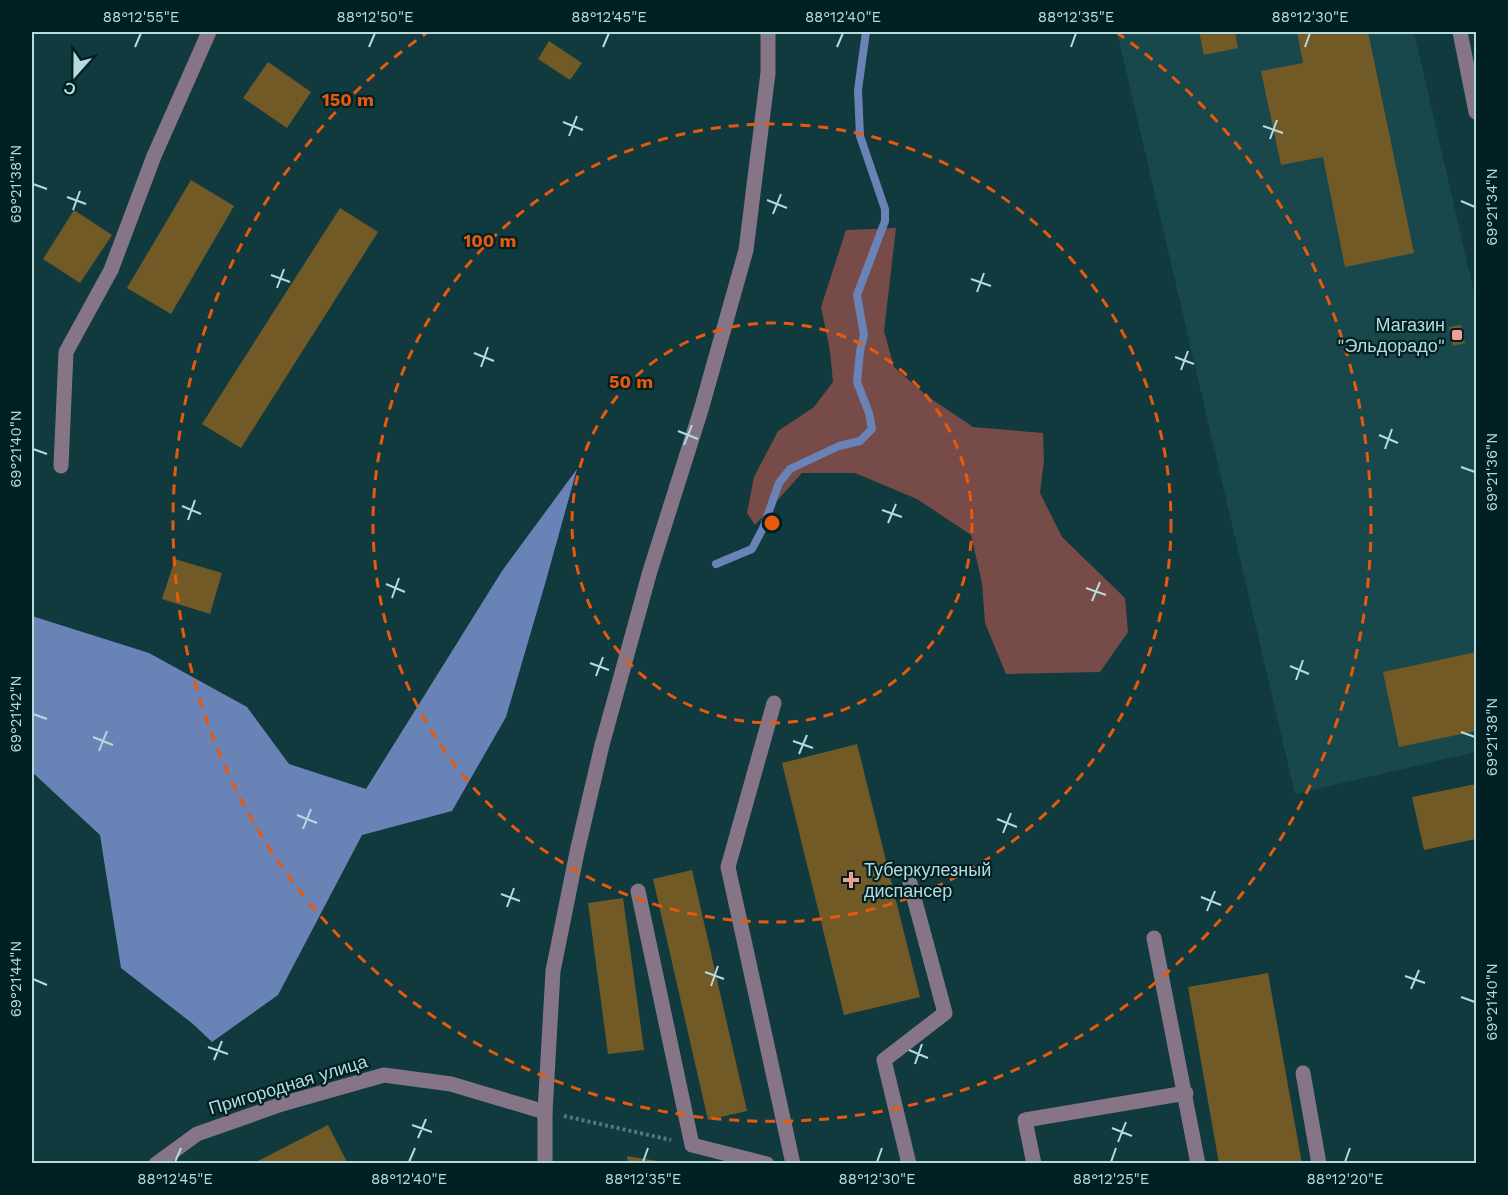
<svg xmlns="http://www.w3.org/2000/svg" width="1508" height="1195" viewBox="0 0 1508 1195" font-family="'Work Sans',sans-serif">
<rect width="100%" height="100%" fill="#103a3e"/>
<!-- built -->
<polygon fill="#18484c" points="1117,32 1414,32 1476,301 1476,752 1295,794"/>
<!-- green -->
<polygon fill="#774b48" points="896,228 884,331 894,367 927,396 973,427 1043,433 1044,460 1040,493 1062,537 1125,598 1128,632 1100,672 1006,674 985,623 982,583 971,535 917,499 855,473 802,473 755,525 747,513 754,477 778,431 814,407 833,382 830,351 821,307 846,230"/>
<!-- water -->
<polygon fill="#6a83b7" points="577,469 545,584 506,717 452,811 362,835 278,995 212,1042 193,1024 121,968 100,835 32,772 32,616 149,653 247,707 289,764 366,789 502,571"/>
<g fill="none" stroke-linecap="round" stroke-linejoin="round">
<!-- stream -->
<polyline stroke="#6a83b7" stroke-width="8" points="716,564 752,549 763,528 779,483 790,469 839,446 860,441 872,429 869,413 857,382 860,351 864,335 857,295 885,221 885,209 860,136 858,90 866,32"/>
</g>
<!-- building -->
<g fill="#725a27">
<polygon points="1199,32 1235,32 1238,48 1204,55"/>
<polygon points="1297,32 1368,32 1414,253 1345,267 1323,157 1281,165 1261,71 1303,63"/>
<polygon points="549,41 582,63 570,80 538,59"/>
<polygon points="268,62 311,92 287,128 243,98"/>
<polygon points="191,180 234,206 171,314 127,288"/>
<polygon points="340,208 378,232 241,448 202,424"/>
<polygon points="74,210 112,235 80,283 43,259"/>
<polygon points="1461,325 1465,343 1453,346 1449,327"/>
<polygon points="175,559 222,573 210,614 162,599"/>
<polygon points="1476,652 1476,731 1399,747 1383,672"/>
<polygon points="857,744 920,997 844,1015 782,763"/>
<polygon points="1476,784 1476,839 1424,850 1412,797"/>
<polygon points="692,870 747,1111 708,1120 653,879"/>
<polygon points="623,898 644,1050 608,1054 588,903"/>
<polygon points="1268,973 1302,1164 1219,1164 1188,987"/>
<polygon points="328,1125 346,1160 345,1164 252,1164"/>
<polygon points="627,1156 663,1162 663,1164 628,1164"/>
</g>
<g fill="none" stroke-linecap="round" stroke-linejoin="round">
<!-- path -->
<polyline stroke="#51797c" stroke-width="4" stroke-dasharray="3 3" stroke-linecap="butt" points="564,1116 671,1140"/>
<!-- minor -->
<g stroke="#867587" stroke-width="15">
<polyline points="1460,32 1476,112"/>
<polyline points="61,466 66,352 111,270 154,156 209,32"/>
<polyline points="774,703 728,867 793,1164"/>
<polyline points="638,891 692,1145 767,1164"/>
<polyline points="1154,938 1198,1164"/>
<polyline points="1303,1073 1319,1164"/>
<polyline points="156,1164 197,1134 282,1104 384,1075 451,1084 545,1112"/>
<polyline points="545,1164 545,1112 553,971 577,852 602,745 650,571 701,410 746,250 768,73 768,32"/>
<polyline points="909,1164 884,1060 945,1013 910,883"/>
<polyline points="1034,1164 1025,1120 1186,1093"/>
</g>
</g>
<!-- ticks -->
<path fill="none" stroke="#b6dadd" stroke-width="2" d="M 135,47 L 141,33M 369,47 L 375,33M 603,47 L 609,33M 837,47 L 843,33M 1071,47 L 1076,33M 1305,47 L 1310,33M 563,122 L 583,130M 1263,126 L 1283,133M 569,136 L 577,116M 1270,139 L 1277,120M 33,184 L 47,189M 67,197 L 86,204M 767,200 L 787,208M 1461,201 L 1475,207M 73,210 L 80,191M 773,214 L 781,194M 271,275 L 290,282M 971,279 L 991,286M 277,288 L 284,269M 977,292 L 984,273M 474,353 L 494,361M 1175,357 L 1194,364M 481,367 L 488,347M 1181,370 L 1188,351M 678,431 L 698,439M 1379,435 L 1398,443M 684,445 L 692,425M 33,449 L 47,454M 1385,449 L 1392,429M 1461,467 L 1475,472M 182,506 L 201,514M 882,510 L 902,517M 188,520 L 195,500M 888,523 L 896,504M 386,584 L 405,592M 1086,588 L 1106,595M 392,598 L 399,578M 1092,601 L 1100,582M 590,663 L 609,670M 1290,666 L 1309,674M 596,676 L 603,657M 1296,680 L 1303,660M 33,714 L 47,719M 1461,732 L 1475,737M 93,737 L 113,745M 793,741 L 813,748M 99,751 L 107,731M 799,754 L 807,735M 297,815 L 317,823M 997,819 L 1017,827M 303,829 L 311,809M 1003,833 L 1011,813M 501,894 L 520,901M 1201,897 L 1221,905M 507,907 L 514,888M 1207,911 L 1215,891M 705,972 L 724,979M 1405,976 L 1425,983M 33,979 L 47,985M 711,986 L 718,966M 1411,989 L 1419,970M 1461,997 L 1475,1002M 208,1047 L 228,1054M 909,1050 L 928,1058M 214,1060 L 222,1041M 915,1064 L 922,1044M 412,1125 L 432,1132M 1112,1128 L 1132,1136M 418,1138 L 426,1119M 1118,1142 L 1126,1122M 175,1162 L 181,1148M 409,1162 L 415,1148M 643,1162 L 648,1148M 877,1162 L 882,1148M 1111,1162 L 1116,1148M 1345,1162 L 1350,1148"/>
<!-- distance rings -->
<g fill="none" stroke="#e8590c" stroke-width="3" stroke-dasharray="10 8">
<circle cx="772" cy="523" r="200"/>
<circle cx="772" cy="523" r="399"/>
<path d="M1116 32A599 599 0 1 1 428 32"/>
</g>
<!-- markers -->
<g fill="#f59c96" stroke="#002023" stroke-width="2">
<rect x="1451" y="329" width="12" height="12" rx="3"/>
<path d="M848 871h6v6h6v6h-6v6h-6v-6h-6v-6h6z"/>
</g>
<g text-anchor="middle" stroke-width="4.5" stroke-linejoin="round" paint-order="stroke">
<!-- poi labels -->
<g font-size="18" fill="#b6dadd" stroke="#002023" text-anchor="end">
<text x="1445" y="331">Магазин<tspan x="1445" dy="21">"Эльдорадо"</tspan></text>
<text x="864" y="876" text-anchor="start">Туберкулезный<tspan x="864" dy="21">диспансер</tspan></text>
</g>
<!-- street labels -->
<g font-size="18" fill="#b6dadd" stroke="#002023">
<text transform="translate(288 1085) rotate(-17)" y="6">Пригородная улица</text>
</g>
</g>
<circle cx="772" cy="523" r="9" fill="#e8590c" stroke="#002023" stroke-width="3"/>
<g font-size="18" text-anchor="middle" font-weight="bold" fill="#e8590c" stroke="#002023" stroke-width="4.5" stroke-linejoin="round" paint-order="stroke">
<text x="348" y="106">150 m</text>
<text x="490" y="247">100 m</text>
<text x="631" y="388">50 m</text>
</g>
<!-- border -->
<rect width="1508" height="1195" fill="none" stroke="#002023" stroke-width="66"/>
<!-- north arrow -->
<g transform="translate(75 75) rotate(201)" stroke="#002023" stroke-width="4.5" paint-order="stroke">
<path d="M0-4.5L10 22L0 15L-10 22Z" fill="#b6dadd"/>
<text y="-9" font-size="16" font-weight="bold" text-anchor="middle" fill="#b6dadd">С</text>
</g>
<rect x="33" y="33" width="1442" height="1129" fill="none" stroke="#b6dadd" stroke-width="2"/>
<g font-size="15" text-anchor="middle" fill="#b6dadd">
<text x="141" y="22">88°12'55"E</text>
<text x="375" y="22">88°12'50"E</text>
<text x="609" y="22">88°12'45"E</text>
<text x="843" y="22">88°12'40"E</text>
<text x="1076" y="22">88°12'35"E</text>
<text x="1310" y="22">88°12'30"E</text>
<text transform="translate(16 184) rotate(-90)" y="5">69°21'38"N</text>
<text transform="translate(1492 207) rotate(-90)" y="5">69°21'34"N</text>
<text transform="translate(16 449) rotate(-90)" y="5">69°21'40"N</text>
<text transform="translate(1492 472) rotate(-90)" y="5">69°21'36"N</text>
<text transform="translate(16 714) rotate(-90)" y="5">69°21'42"N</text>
<text transform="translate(1492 737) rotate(-90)" y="5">69°21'38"N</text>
<text transform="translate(16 979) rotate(-90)" y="5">69°21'44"N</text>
<text transform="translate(1492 1002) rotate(-90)" y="5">69°21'40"N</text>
<text x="175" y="1184">88°12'45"E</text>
<text x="409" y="1184">88°12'40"E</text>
<text x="643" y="1184">88°12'35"E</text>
<text x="877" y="1184">88°12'30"E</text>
<text x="1111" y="1184">88°12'25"E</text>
<text x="1345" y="1184">88°12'20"E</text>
</g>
</svg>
